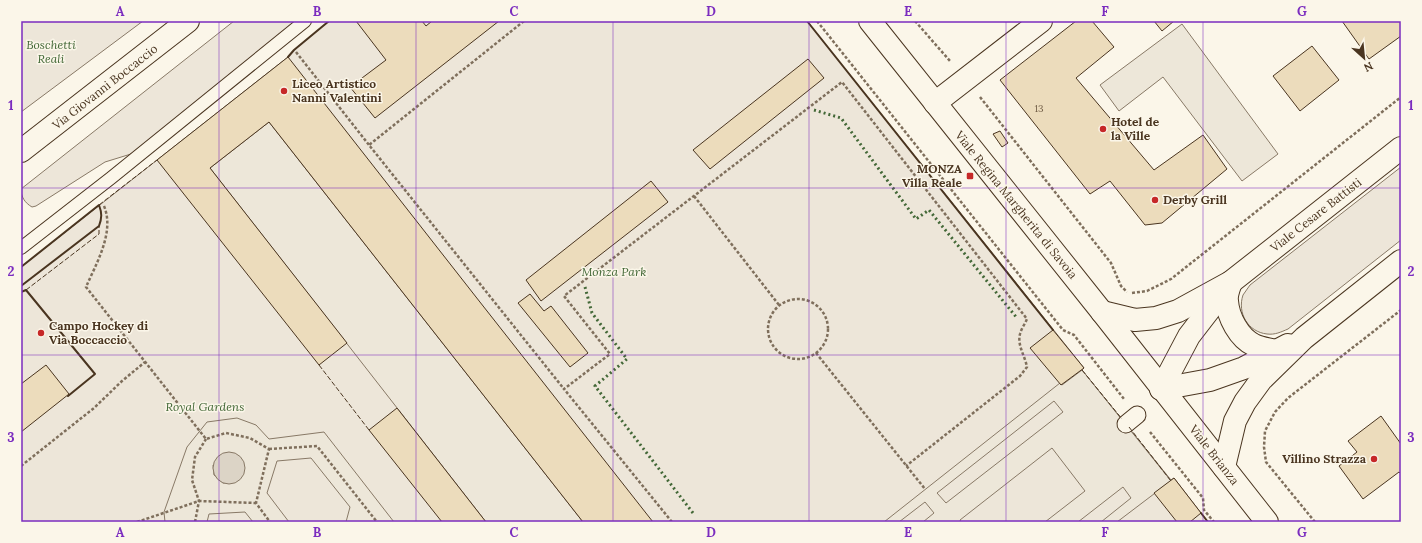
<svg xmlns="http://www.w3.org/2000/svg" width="1422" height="543" viewBox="0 0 1422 543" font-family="Lora,serif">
<rect width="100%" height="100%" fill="#fbf6e9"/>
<!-- green -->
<g fill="#ede6d9" stroke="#887966">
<polygon points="21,21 143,21 21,112"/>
<path d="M 234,21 L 299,21 L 131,154 L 105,162 L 36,206 L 32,207 C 25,203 21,197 21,189 Z"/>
<polygon points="329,21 807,21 1084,368 1082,370 1171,480 1174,478 1208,522 21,522 21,267 288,57 294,50"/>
<path d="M 1401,167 L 1401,240 L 1288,329 C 1281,332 1275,335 1267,334 C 1248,332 1237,313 1243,295 C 1245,292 1248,288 1250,285 Z"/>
</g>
<!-- parking -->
<g fill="#ede7d9" stroke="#887966" fill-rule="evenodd">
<polygon points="1182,24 1278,154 1242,181 1163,77 1119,111 1100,85"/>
<polygon points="269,122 583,522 486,522 210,168"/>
<path d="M 1082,370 L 1171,481 L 1117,522 L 1101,522 L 1131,498 L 1123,487 L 1078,522 L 1045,522 L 1085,491 L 1052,448 L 960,520 L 961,522 L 923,522 L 934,513 L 925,502 L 899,522 L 884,522 L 1060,383 L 1062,385 ZM 1054,401 L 1063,412 L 946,503 L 937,493 Z"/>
<path d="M 237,418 L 256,425 L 269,439 L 324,432 L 394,522 L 346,522 L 350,507 L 311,458 L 277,461 L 267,493 L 289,522 L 253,522 L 245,512 L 209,514 L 207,522 L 165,522 L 164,512 L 187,447 L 207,422 ZM 213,465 L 232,483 L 223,483 L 214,475 Z"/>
</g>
<!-- water -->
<circle fill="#dcd4c6" stroke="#887966" cx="229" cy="468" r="16"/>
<!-- building -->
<g fill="#ecdcbc" stroke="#4a3520">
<polygon points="356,21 422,21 426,26 432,21 499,21 375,118 350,87 386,60"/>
<polygon points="1076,21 1092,21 1114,47 1076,78 1154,170 1203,135 1227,169 1162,223 1145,225 1110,181 1090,194 1000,80"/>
<polygon points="1154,21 1174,21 1162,31"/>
<polygon points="1342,21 1401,21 1401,36 1369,59"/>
<polygon points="1312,46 1339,80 1300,111 1273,76"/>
<polygon points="288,57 476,297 653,522 583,522 269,122 210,168 347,343 319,365 157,160"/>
<polygon points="808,59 824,78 710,169 693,150"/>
<polygon points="1000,131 1008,143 1002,147 993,134"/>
<polygon points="651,181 668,202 541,301 526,280"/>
<polygon points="530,294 544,311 551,306 588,353 570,367 518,303"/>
<polygon points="1053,330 1084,368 1061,385 1030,348"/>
<polygon points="46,365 69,394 21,432 21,384"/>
<polygon points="397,408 486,522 442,522 369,430"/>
<polygon points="1381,416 1401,444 1401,474 1399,472 1363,499 1339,466 1357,452 1348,441"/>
<polygon points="1174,478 1201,513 1190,522 1177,522 1154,493"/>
</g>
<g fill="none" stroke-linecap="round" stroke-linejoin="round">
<!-- service casing -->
<g stroke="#4a3520" stroke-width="14">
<polyline id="service" points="21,248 111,178 305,21"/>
</g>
<!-- pedestrian casing -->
<g stroke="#4a3520" stroke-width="19">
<polyline id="pedestrian" points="1126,424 1137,415"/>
</g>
<!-- minor casing -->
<g stroke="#4a3520" stroke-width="24">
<polyline id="minor" points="935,103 1041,21"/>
</g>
<!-- secondary casing -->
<g stroke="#4a3520" stroke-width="24">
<g id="secondary">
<polyline points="870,21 1102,312 1267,522"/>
<polyline points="21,151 188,21"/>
<path d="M 1231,282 C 1229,288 1226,295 1227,301 C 1228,317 1239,338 1254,345 C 1260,348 1268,349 1275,351"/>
<polyline points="1102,312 1135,320 1156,318 1178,311 1231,282 1401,148"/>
<polyline points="1161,389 1210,380 1244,368 1288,345"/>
<polyline points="1161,389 1189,336 1226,288"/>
<polyline points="1224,467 1235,421 1245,402 1261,380 1304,338 1401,261"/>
</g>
</g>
<!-- path -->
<g stroke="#7f6f5c" stroke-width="2.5" stroke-dasharray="3 2" stroke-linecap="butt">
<polyline points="524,21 369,145 564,389"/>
<polyline points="817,21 1063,330 1074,335 1124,399"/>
<polyline points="915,21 950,61"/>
<polyline points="296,52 369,145"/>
<polyline points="980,97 1111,263 1121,286 1127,292"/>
<polyline points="694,196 779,305"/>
<path d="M 104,206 C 115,232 96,264 86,287 L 206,439 L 226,433 L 250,438 L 269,449 L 256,503 L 270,522"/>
<polyline points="1132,293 1147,291 1171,279 1401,97"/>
<circle cx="798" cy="329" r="30"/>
<polyline points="816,353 925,489"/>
<polyline points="1150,432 1203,498 1204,510 1214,522"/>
<polyline points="269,449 317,446 377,522"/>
<polyline points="21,466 94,408 122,381 145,362"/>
<polyline points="137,522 199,501 256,503"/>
<polyline points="195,522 199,501 192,480 195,457 206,439"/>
<path d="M 672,522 L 564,389 L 610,354 L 564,296 L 842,82 L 1027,319 C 1025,324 1021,329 1020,334 C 1017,345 1025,356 1027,367 L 1020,376 L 906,466"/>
<polyline points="1315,522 1266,462 1264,447 1265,431 1275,412 1288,398 1401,310"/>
</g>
<!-- service -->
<use href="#service" stroke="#fbf6e9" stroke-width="12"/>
<!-- pedestrian -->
<use href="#pedestrian" stroke="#fbf6e9" stroke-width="17"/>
<!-- minor -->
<use href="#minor" stroke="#fbf6e9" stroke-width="22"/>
<!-- secondary -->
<use href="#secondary" stroke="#fbf6e9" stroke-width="22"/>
<!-- hedge -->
<g stroke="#436837" stroke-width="3" stroke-dasharray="2 3" stroke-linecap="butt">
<polyline points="814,110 841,118 916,219 929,210 1017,318"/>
<polyline points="585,287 592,313 627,359 595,386 693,513"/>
</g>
<!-- fence -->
<g stroke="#4a3520" stroke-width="1" stroke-dasharray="5 2" stroke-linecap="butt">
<polyline points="99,205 157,160"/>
<polyline points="26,290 99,234 99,226"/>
<polyline points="319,365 369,430"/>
<polyline points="1082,370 1122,419"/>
<polyline points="1129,427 1171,481"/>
</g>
<!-- wall -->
<g stroke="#4a3520" stroke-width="2">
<polyline points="807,21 1053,330"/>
<polyline points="288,57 294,50 329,21"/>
<path d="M 21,267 L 99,205 C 102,213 102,218 99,226 L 21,286"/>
<polyline points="21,292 26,290 95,374 68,396"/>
<polyline points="1201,513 1208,522"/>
</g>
</g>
<!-- grid -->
<path fill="none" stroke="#7b2cbf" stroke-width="1" stroke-opacity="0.55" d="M 219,21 L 219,522M 416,21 L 416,522M 613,21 L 613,522M 809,21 L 809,522M 1006,21 L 1006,522M 1203,21 L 1203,522M 21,188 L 1401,188M 21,355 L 1401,355"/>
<!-- markers -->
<g fill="#c62828" stroke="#fbf6e9" stroke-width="1.5">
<circle cx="284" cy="91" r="4"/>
<circle cx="1103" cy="129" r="4"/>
<rect x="966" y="172" width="8" height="8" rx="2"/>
<circle cx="1155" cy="200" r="4"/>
<circle cx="41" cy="333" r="4"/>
<circle cx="1374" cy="459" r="4"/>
</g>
<g text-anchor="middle" stroke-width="3" stroke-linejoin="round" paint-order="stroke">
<!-- number labels -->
<g font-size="10" fill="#725f47">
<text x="1039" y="112">13</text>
</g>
<!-- park labels -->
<g font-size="12" font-style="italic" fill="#436837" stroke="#fbf6e9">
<text x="51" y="49">Boschetti<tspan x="51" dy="14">Reali</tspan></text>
<text x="614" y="276">Monza Park</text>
<text x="205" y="411">Royal Gardens</text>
</g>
<!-- poi labels -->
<g font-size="12" font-weight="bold" fill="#4a3520" stroke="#fbf6e9" text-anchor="start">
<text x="292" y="88">Liceo Artistico<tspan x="292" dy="14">Nanni Valentini</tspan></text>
<text x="1111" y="126">Hotel de<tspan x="1111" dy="14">la Ville</tspan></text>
<text x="962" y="173" text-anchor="end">MONZA<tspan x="962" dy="14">Villa Reale</tspan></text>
<text x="1163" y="204">Derby Grill</text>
<text x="49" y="330">Campo Hockey di<tspan x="49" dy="14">Via Boccaccio</tspan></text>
<text x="1366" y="463" text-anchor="end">Villino Strazza</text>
</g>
<!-- street labels -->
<g font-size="12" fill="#4a3520" stroke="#fbf6e9">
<text transform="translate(105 87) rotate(-38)" y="4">Via Giovanni Boccaccio</text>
<text transform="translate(1016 205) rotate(51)" y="4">Viale Regina Margherita di Savoia</text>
<text transform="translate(1316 215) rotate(-38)" y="4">Viale Cesare Battisti</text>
<text transform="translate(1214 455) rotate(52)" y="4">Viale Brianza</text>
</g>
</g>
<!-- border -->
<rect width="1422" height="543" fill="none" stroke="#fbf6e9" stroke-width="44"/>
<!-- north arrow -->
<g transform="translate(1364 58) rotate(153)" stroke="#fbf6e9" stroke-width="3" paint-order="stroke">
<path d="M0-3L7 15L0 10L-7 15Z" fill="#4a3520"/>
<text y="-6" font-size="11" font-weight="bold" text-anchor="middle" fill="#4a3520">N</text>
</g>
<rect x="22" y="22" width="1378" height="499" fill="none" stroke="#7b2cbf" stroke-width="1.5"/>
<g font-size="13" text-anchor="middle" font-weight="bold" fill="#7b2cbf">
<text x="120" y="16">A</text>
<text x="317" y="16">B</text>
<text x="514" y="16">C</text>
<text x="711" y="16">D</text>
<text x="908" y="16">E</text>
<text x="1105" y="16">F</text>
<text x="1302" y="16">G</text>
<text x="11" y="110">1</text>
<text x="1411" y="110">1</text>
<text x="11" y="276">2</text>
<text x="1411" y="276">2</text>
<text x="11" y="442">3</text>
<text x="1411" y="442">3</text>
<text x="120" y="537">A</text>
<text x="317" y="537">B</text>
<text x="514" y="537">C</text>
<text x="711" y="537">D</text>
<text x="908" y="537">E</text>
<text x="1105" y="537">F</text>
<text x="1302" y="537">G</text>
</g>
</svg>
